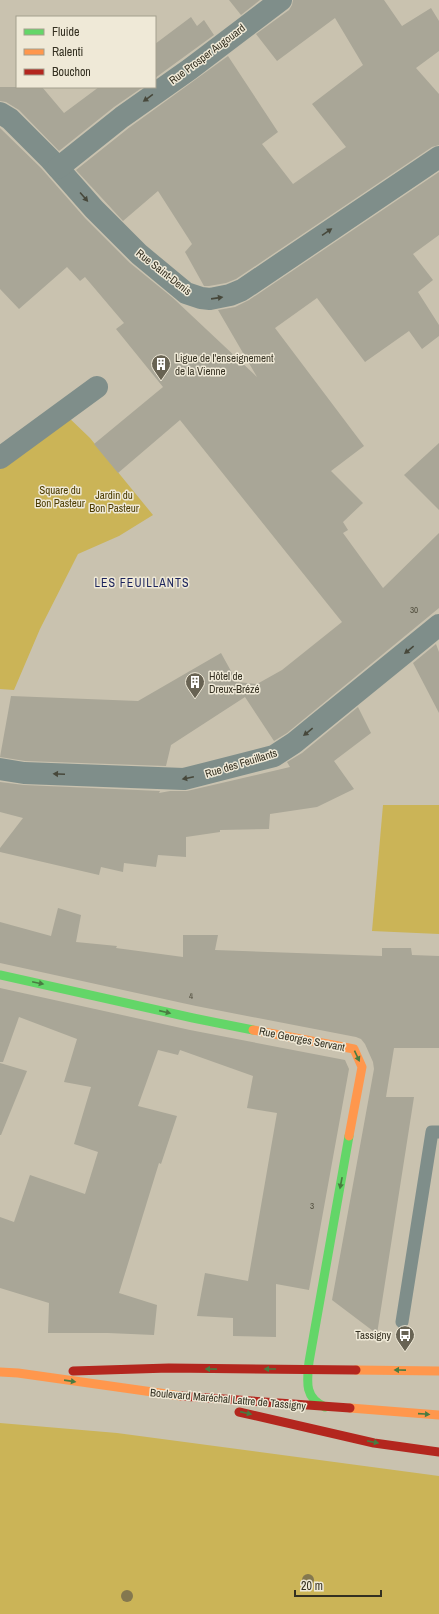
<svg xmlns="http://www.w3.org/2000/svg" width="439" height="1614" viewBox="0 0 439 1614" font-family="'Archivo Narrow',sans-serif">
<rect width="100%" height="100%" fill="#c9c2af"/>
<!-- green -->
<g fill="#cbb457">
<polygon points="66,415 90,438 153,515 119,536 78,554 40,629 14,690 0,689 0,467"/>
<polygon points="383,805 439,805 439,934 372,931"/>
<polygon points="0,1423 117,1433 439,1476 439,1614 0,1614"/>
</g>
<!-- building -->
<g fill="#a9a697">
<polygon points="229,0 260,0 241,15"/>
<polygon points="293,0 384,0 402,26 431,8 439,21 439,51 416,68 439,94 439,145 432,147 236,279 226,283 209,286 204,286 185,252 192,244 158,191 123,221 76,170 130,127 228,56 278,132 262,144 293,184 346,147 312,104 363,65 335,18 277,61 256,34 289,10 292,5"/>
<polygon points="191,17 197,26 204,20 214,35 155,78 155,44"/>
<polygon points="0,87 42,87 64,113 99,87 143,87 114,107 59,151 19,110 6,102 0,101"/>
<polygon points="0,128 41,168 85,218 130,263 173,298 257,377 218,310 235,307 249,300 439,172 439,235 413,254 433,280 418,292 439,325 439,336 422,349 409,331 365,362 317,298 275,328 364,446 331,471 363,503 343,522 348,530 343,533 383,588 439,533 439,608 287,733 274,741 245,697 171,745 166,766 25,761 0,757 11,696 138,701 221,653 237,682 257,684 282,670 342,622 180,420 118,473 94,444 163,387 116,329 124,323 85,277 80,281 67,267 19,309 0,289"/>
<polygon points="439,443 439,510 404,475"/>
<polygon points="436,644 439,652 439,713 413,663"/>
<polygon points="358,707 371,733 334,761 354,789 317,807 270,814 269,829 220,830 220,832 186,837 186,857 158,855 156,867 124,863 123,872 101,867 99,875 0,852 0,848 23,818 0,812 0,782 24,785 160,791 159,793 170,791 187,791 290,767 287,762 302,753"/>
<polygon points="58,908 81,915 76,942 117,946 116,948 183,957 183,935 218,935 215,950 382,956 382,948 411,948 412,955 439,956 439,1048 394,1048 386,1097 414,1097 377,1334 332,1300 374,1069 373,1062 365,1044 361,1039 356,1037 196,1006 0,963 0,922 51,936"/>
<polygon points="0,988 190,1030 345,1060 349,1069 309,1290 276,1284 276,1337 233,1336 233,1318 197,1316 205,1273 248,1281 277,1113 247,1108 253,1076 180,1050 178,1055 158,1050 138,1106 177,1116 161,1164 159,1163 119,1293 157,1305 154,1335 108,1333 48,1333 49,1303 0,1288 0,1217 14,1222 30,1175 85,1194 98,1152 74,1144 91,1087 64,1082 77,1039 19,1017 3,1062 0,1062"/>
<polygon points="0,1063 27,1071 1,1135 0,1135"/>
</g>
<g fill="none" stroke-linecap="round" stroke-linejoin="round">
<!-- lane -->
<polyline stroke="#7f8e8a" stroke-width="13" points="402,1322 432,1132 439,1132"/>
<!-- street -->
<g stroke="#7f8e8a" stroke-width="22">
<polyline points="0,113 10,119 50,159 94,209 139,254 186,293 201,298 210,299 230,295 242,290 439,157"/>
<polyline points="58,168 122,117 190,69 281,0"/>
<polyline points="0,458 97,387"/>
<polyline points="0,769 24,773 184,779 274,756 294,743 439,625"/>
</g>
<!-- fast -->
<g stroke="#63d668" stroke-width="9">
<polyline points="0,975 193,1018 253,1030"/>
<path d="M 325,1407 C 304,1398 307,1381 309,1362 L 349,1136"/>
</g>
<!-- slow -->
<g stroke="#ff974d" stroke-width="9">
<polyline points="253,1030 354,1049 362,1067 349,1136"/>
<polyline points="356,1370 439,1371"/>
<polyline points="0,1372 18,1373 181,1396"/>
<polyline points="350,1408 439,1415"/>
</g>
<!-- jam -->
<g stroke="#b3261e" stroke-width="9">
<polyline points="73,1371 169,1368 356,1370"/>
<polyline points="181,1396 350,1408"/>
<polyline points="239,1412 374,1443 439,1452"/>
</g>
</g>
<!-- trees -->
<g fill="#84784f">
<circle cx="308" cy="1580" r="6"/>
<circle cx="127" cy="1596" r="6"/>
</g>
<!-- one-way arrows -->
<defs><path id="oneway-solid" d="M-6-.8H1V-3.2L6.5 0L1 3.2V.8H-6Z"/></defs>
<g fill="#47483b">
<use href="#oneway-solid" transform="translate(148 98) rotate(144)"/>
<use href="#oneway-solid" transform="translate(84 197) rotate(49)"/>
<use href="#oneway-solid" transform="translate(327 232) rotate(-34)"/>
<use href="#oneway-solid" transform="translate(217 298) rotate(-8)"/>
<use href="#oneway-solid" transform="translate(409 650) rotate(141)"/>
<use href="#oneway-solid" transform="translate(308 732) rotate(141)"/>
<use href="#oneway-solid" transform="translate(59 774) rotate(-178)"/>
<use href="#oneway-solid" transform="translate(188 778) rotate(168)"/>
</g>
<g fill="#497b41">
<use href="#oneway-solid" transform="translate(38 983) rotate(12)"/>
<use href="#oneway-solid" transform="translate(165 1012) rotate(13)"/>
<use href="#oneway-solid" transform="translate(357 1056) rotate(65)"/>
<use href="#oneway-solid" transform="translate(341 1183) rotate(101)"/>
<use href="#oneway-solid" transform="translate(211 1369) rotate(-179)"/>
<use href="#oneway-solid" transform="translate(270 1369) rotate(-180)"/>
<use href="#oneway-solid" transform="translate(400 1370) rotate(-179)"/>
<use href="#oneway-solid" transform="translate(70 1381) rotate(8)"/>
<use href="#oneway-solid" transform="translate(246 1413) rotate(13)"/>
<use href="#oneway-solid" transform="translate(424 1414) rotate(4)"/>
<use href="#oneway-solid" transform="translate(373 1442) rotate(11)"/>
</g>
<!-- icons -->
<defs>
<g id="building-pin" transform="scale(1)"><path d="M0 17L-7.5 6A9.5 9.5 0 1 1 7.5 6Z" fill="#686353" stroke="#efe9d7"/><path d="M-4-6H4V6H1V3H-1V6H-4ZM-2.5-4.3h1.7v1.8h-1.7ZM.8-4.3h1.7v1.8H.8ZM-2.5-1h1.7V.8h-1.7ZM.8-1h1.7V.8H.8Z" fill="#fff"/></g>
<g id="bus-pin" transform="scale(1)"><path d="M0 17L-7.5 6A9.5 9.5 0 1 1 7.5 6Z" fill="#686353" stroke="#efe9d7"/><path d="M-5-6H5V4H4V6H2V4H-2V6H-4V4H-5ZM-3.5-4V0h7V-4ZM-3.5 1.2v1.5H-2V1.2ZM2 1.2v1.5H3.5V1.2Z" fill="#fff"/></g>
</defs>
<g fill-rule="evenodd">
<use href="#building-pin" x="161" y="364"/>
<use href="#building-pin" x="195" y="682"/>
<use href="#bus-pin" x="405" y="1335"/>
</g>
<g text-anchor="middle" stroke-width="3" stroke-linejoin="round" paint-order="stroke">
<!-- number labels -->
<g font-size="9" fill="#514e3e">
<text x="414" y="613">30</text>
<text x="191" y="999">4</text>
<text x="312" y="1209">3</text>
</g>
<!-- street labels -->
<g font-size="11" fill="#343021" stroke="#efe9d7">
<text transform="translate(207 54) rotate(-37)" y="4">Rue Prosper Augouard</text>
<text transform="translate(164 272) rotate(38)" y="4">Rue Saint-Denis</text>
<text transform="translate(241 763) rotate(-17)" y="4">Rue des Feuillants</text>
<text transform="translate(302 1039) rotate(11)" y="4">Rue Georges Servant</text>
<text transform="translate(228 1399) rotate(5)" y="4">Boulevard Maréchal Lattre de Tassigny</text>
</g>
<!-- poi labels -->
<g font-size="11" fill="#343021" stroke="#efe9d7" text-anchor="start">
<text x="175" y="362">Ligue de l'enseignement<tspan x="175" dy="13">de la Vienne</tspan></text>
<text x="209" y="680">Hôtel de<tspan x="209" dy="13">Dreux-Brézé</tspan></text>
<text x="391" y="1339" text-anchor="end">Tassigny</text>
</g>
<!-- park labels -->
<g font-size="11" fill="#4c3c00" stroke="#efe9d7">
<text x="60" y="494">Square du<tspan x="60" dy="13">Bon Pasteur</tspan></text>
<text x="114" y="499">Jardin du<tspan x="114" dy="13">Bon Pasteur</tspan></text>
</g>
<!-- neighbourhood labels -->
<g font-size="12" letter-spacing="1" fill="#1c245c" stroke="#efe9d7">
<text x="142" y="587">LES FEUILLANTS</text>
</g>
</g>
<!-- legend -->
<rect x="16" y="16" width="140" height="72" fill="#efe9d7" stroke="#a49f8e"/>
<rect x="24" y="29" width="20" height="6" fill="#63d668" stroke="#a49f8e"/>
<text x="52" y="36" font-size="12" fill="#343021">Fluide</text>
<rect x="24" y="49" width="20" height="6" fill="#ff974d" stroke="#a49f8e"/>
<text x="52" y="56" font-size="12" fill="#343021">Ralenti</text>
<rect x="24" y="69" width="20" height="6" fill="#b3261e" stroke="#a49f8e"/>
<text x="52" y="76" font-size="12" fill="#343021">Bouchon</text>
<!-- scale -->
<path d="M295 1590v6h86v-6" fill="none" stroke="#343021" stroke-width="2"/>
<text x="301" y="1590" font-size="12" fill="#343021" stroke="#efe9d7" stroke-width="3" paint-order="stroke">20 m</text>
</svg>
